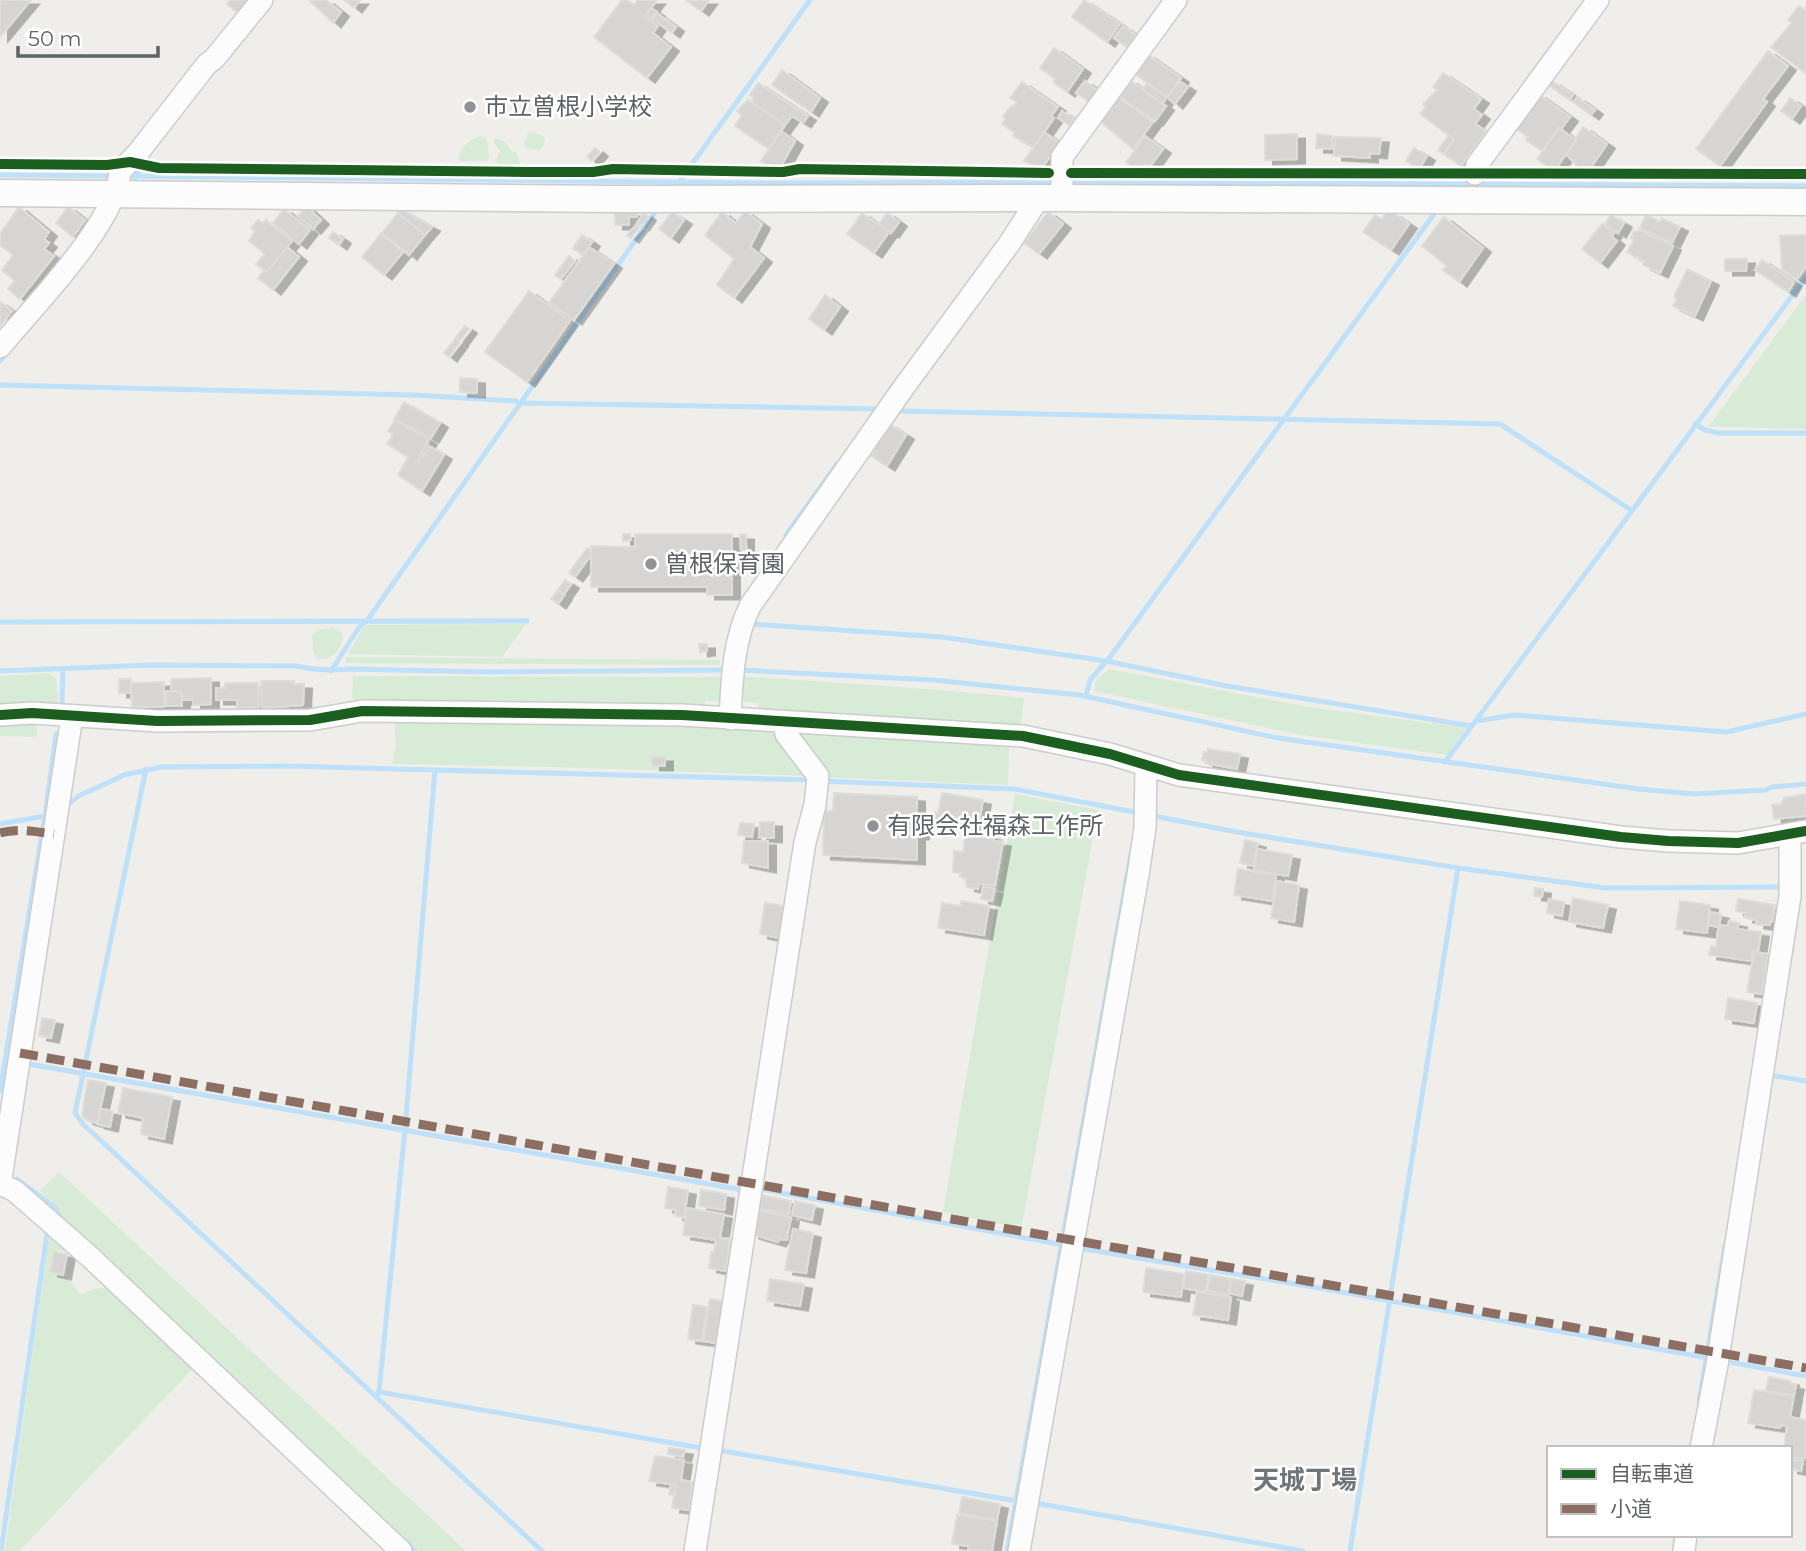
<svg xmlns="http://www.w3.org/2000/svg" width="1806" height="1551" viewBox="0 0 1806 1551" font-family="Montserrat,'Noto Sans JP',sans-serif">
<defs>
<filter id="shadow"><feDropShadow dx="8" dy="4.5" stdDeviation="0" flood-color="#0004"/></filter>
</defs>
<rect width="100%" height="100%" fill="#efeeea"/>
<!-- green -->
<g fill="#d8ebd6">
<polygon points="529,131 542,135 545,139 543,147 539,150 526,148 524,143"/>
<path d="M 481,136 L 487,140 L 489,158 L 486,161 L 460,161 L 458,158 C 462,146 469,140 481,136 Z"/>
<polygon points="495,138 505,142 512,152 516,152 520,164 498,164 496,160 500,151 493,142"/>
<path d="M 1806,295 L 1806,429 C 1773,429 1741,426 1708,427 Z"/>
<polygon points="526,624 502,657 348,654 363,628 369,625"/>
<path d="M 332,628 L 342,632 L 343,639 C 337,652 334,659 318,660 L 313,650 L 312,634 L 318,630 Z"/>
<polygon points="346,657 720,660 719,665 345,663"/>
<polygon points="1109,669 1303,706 1466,728 1447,755 1302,735 1094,691 1096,680"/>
<polygon points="48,673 56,678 59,706 0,708 0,676"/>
<polygon points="353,676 722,677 719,701 705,701 705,708 355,703 352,697"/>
<polygon points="739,676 942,690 1024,698 1020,730 759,712 758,703 744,701 739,684"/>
<polygon points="36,721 37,737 0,736 0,722"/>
<polygon points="394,721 768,727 782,736 810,776 554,767 392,764 396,744"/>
<polygon points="800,729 1009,743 1008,785 824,777 794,733"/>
<polygon points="1015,794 1098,810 1022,1225 1000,1224 943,1212"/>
<polygon points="59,1172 466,1551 419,1551 70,1225 53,1203 40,1191"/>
<polygon points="53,1234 70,1253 57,1250 51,1273 66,1277 81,1295 93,1289 115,1287 197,1364 19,1551 5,1551 49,1237"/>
</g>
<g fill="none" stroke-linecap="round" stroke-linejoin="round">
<!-- stream -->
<g stroke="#bfe0f9" stroke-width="5">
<polyline points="0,175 112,176"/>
<polyline points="126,176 752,183 1057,182"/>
<polyline points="135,178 147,157"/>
<polyline points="679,182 810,0"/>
<polyline points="1067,182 1806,186"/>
<polyline points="0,361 7,352"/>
<polyline points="0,385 413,395 515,401 519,403 880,409"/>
<polyline points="897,411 1500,424 1631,510"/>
<polyline points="1695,424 1705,430 1718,433 1806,433"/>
<polyline points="786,535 837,464"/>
<polyline points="0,622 527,621"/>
<polyline points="750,624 942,637 1106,661 1227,686 1471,726"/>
<polyline points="738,670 933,680 1079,695 1278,738 1639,789 1694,794 1766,790 1772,787 1806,784"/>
<path d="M 0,671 L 152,665 L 296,666 C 315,670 331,671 350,669 L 491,672 L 728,670"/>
<polyline points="331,671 360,626 366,622 656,211"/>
<polyline points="1086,696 1090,680 1110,657 1434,214"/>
<polyline points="62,702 63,669"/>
<polyline points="1477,721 1515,715 1726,732 1806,714"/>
<polyline points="1445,762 1806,277"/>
<polyline points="146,769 75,1113 83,1124 542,1551"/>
<polyline points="822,781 1015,789 1139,813"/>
<polyline points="67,805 79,796 124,775 161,767 286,766 813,780"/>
<polyline points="1148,815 1237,832 1458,868 1606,888 1783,887"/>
<polyline points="0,824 45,816 56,734"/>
<polyline points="23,1063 743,1190"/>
<polyline points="1770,1075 1806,1081"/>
<polyline points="0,1091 45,816"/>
<polyline points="17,1179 54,1207 65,1224"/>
<polyline points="755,1188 1069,1246"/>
<polyline points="1078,1248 1308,1286 1713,1359"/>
<polyline points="1723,1361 1806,1376"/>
<polyline points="379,1392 405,1129 435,770"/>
<polyline points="376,1396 379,1392 707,1449"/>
<polyline points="1699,1402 1725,1246"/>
<polyline points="717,1450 1017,1501"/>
<polyline points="1035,1503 1303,1551"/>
<polyline points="405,1541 415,1551"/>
<polyline points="1,1551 47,1234 52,1228"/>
<polyline points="1007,1551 1131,854"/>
<polyline points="1350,1551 1458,868"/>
</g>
</g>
<!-- building -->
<g fill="#d6d5d3" stroke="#deddd9" stroke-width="2" filter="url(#shadow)">
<polygon points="0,0 31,0 0,37"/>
<polygon points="230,0 252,0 240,15 227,4"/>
<polygon points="309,0 326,0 341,12 333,23"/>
<polygon points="344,0 360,0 354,8"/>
<polygon points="622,0 627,0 634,5 638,0 657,0 645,16 658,26 653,33 671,47 647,78 594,37"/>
<polygon points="686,0 709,0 701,11"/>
<polygon points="1084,0 1120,24 1107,42 1072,17"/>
<polygon points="1799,6 1804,9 1806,7 1806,69 1804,72 1771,47 1792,23 1788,20"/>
<polygon points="651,8 657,12 651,20 645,16"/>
<polygon points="657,13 676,27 672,33 653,19"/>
<polygon points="1123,26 1136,35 1127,47 1114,38"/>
<polygon points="1054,48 1083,69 1067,92 1053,82 1055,79 1040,68"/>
<polygon points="1768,51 1788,66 1763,99 1767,102 1720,166 1696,149"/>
<polygon points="1147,54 1181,78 1167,97 1134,73"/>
<polygon points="782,70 820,98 811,112 772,85"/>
<polygon points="1443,73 1481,99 1474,109 1482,115 1475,124 1486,131 1461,166 1444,154 1454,139 1420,114 1426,106 1423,104 1437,90 1433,87"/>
<polygon points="1129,80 1166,106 1155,121 1119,96"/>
<polygon points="1085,81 1097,90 1089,102 1076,93"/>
<polygon points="1179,81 1188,87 1175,104 1167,97"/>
<polygon points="1552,81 1573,95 1570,100 1549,85"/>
<polygon points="1022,82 1058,107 1051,116 1054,118 1034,147 1013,136 1015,133 1002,124 1005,119 1003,117 1011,106 1013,107 1017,102 1010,98"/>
<polygon points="758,83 808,116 803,123 792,116 785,125 751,102 754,98 750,95"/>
<polygon points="1147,83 1167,97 1162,104 1142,89"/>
<polygon points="1538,94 1570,117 1561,129 1559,128 1542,151 1526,140 1528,137 1515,128"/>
<polygon points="1118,97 1153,122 1133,149 1100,121"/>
<polygon points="1577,97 1595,110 1591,115 1573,102"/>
<polygon points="1790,98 1801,106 1792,119 1781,111"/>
<polygon points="748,100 785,125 769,149 735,126 742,115 737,111"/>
<polygon points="1062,111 1074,119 1069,125 1058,118"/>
<polygon points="1583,127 1607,144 1589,170 1578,170 1577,166 1566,154"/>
<polygon points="1559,128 1576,140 1554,171 1537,159"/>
<polygon points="781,131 795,141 779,170 774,170 761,161"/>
<polygon points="1044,132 1060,143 1041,169 1024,161"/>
<polygon points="1297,134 1297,159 1265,160 1265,135"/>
<polygon points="1317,134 1332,136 1332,149 1316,148"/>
<polygon points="1449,135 1454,139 1444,154 1438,150"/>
<polygon points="1145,136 1163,149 1149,168 1145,164 1142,168 1133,168 1126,162"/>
<polygon points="1335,137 1381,138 1379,154 1370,153 1370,158 1334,156"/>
<polygon points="595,148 600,152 592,161 587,157"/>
<polygon points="1414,148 1427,156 1419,169 1406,161"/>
<polygon points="19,207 49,232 44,239 49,243 44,249 54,256 20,299 8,289 15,281 2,270 13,255 0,245 0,234"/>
<polygon points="68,207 85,220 73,237 56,223"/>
<polygon points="307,207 321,220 313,229 298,216"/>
<polygon points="284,209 310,230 299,244 273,223"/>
<polygon points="401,209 432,227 425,235 398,213"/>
<polygon points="745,211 762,224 750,247 764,258 734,298 717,285 734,259 705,235 722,212 736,223"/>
<polygon points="615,212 637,212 637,217 629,217 629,225 615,225"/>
<polygon points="672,212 684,220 671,238 659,229"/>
<polygon points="1048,212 1063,224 1039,254 1024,243"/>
<polygon points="398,213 425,235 409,255 382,233"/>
<polygon points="644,213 648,216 641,226 637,223"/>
<polygon points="862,213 889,232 874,253 847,234"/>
<polygon points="887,213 899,222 891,233 879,224"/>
<polygon points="1386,213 1393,213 1409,224 1391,250 1363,232 1375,215 1382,219"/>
<polygon points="1611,215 1624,223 1618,233 1605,224"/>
<polygon points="1646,215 1660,222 1661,218 1680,227 1672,243 1640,228"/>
<polygon points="1444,217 1483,248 1459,282 1443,270 1447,266 1422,246"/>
<polygon points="258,220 263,223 266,220 292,241 267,272 256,264 265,254 249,241 255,232 251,228"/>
<polygon points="1602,224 1614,233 1611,236 1617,241 1600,263 1582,249"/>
<polygon points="636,225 639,227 631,238 627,235"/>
<polygon points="1639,230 1673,246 1660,273 1643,265 1644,261 1627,252 1634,240 1631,238 1634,231 1637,232"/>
<polygon points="333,232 343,239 339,245 329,238"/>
<polygon points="381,234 403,252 384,275 362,257"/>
<polygon points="582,235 592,242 583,255 573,248"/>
<polygon points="1806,235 1806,267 1797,279 1782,270 1780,236"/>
<polygon points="287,247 299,257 273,290 258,278 264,270 267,272"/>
<polygon points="589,247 614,264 574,320 549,303"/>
<polygon points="569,256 575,261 561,279 555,275"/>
<polygon points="1725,259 1747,259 1746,271 1725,271"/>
<polygon points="1762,260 1794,282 1788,292 1755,270"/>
<polygon points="1687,269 1711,281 1695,316 1673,306 1677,299 1674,297"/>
<polygon points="529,291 570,321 527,382 485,352"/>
<polygon points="825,295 840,307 824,330 809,319"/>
<polygon points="0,302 12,311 0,326"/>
<polygon points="465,326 469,329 460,341 456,337"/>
<polygon points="456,338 460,342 449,357 444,353"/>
<polygon points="460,378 477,379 477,393 460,392"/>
<polygon points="404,402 440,423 431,438 394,419"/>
<polygon points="395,420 429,440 417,461 419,463 429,446 444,455 422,491 398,475 408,457 387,444 393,434 388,431"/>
<polygon points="889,424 906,435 887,466 871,456"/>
<polygon points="623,534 630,534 631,540 623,541"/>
<polygon points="635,534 732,534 732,595 707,595 707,587 591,587 591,546 635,547"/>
<polygon points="740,535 746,535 746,550 741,550"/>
<polygon points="587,548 591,551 591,555 575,577 569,573"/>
<polygon points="565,580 571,584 564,594 558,590"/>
<polygon points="557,591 564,595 558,604 551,599"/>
<polygon points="699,644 707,644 707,651 700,652"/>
<polygon points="211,678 211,704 193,705 193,700 182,700 182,692 171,692 171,680 174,679"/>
<polygon points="119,679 131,679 130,693 119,693"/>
<polygon points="261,681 294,681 294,684 304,684 303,705 262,708"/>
<polygon points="164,682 164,707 132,707 131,683"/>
<polygon points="225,683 258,683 259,707 237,708 237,700 216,700 216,688 225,688"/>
<polygon points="166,691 182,692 182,706 166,706"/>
<polygon points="1208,749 1240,754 1237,769 1205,763 1206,760 1202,760 1204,752 1207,752"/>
<rect x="652" y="757" width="13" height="9"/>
<polygon points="834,793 917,797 917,816 922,816 921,835 917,835 917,860 823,855 824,810 833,811"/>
<polygon points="942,793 983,800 977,833 994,836 993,841 1003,842 995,886 983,884 979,884 978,889 967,887 965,878 960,877 961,873 953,872 954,851 963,852 967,826 961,825 962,820 942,816 940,825 933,823 935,812 938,813"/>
<polygon points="1806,794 1806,816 1774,819 1772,805 1781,804 1784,798"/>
<polygon points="760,822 774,822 774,838 759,837"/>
<polygon points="740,823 754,824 752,837 738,835"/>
<polygon points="1245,840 1258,843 1253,866 1240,863"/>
<polygon points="744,841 768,841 768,868 742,863"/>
<polygon points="1257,849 1292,855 1288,876 1254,870"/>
<polygon points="1238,869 1276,875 1272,901 1234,895"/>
<polygon points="1277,881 1299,885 1294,922 1271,918"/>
<polygon points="983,886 995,889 992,901 981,899"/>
<polygon points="1535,888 1543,889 1542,897 1534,896"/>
<polygon points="1573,898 1608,905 1603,928 1569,922"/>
<polygon points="1549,899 1564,902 1562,916 1547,913"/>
<polygon points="1738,899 1775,905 1772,922 1770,922 1770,925 1762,925 1756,924 1757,920 1745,918 1746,913 1736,911"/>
<polygon points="961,901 989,906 984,935 938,928 942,903 961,906"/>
<polygon points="1680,901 1710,905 1707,933 1676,929"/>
<polygon points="765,903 784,906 779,938 760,934"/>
<polygon points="1710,912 1721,914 1719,927 1708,925"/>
<polygon points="1729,921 1739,923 1737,929 1761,932 1758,952 1753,951 1751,961 1709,955 1711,946 1716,947 1719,925 1728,926"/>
<polygon points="1754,952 1769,954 1762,994 1747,992"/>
<polygon points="1728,998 1757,1003 1754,1023 1725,1019"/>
<polygon points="42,1018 55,1020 51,1038 39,1036"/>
<polygon points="88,1080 106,1083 97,1123 86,1120 82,1115"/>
<polygon points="123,1088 172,1097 164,1139 141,1134 143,1118 118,1113"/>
<polygon points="101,1109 113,1111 110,1127 97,1124"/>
<polygon points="668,1187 688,1190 684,1218 675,1216 676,1210 665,1208"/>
<polygon points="701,1190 726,1194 724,1210 699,1206"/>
<polygon points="755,1194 791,1201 789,1214 753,1208"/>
<polygon points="795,1201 815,1205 812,1220 792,1215"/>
<polygon points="687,1208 724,1214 720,1238 730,1239 726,1271 709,1268 711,1252 714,1252 716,1240 683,1235"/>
<polygon points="755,1210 791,1217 787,1240 779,1239 778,1242 751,1234"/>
<polygon points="793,1229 813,1233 806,1273 785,1270"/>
<polygon points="54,1252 67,1254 63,1275 50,1272"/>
<polygon points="1146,1268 1184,1274 1181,1297 1143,1292"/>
<polygon points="1186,1271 1209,1275 1205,1292 1183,1288"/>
<polygon points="1210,1275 1231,1279 1228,1295 1207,1291"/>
<polygon points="770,1279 804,1284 800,1306 767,1301"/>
<polygon points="1232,1279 1245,1281 1242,1296 1229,1293"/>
<polygon points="1197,1292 1231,1297 1228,1320 1193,1315"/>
<polygon points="710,1299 723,1301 716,1343 703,1341"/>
<polygon points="693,1305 707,1307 702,1341 688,1339"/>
<polygon points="1769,1377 1791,1381 1790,1384 1796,1385 1794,1395 1766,1391"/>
<polygon points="1754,1390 1794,1396 1790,1417 1806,1420 1806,1454 1804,1459 1790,1457 1790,1448 1784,1448 1787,1426 1781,1425 1780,1428 1748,1423"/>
<polygon points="669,1448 685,1450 683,1457 668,1454"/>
<polygon points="655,1456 684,1460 681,1480 693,1482 689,1510 672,1508 676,1485 649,1481"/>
<polygon points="1790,1459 1803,1461 1801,1471 1790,1469"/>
<polygon points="671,1484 676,1485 674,1495 669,1494"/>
<polygon points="962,1497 1000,1504 997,1520 959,1513"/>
<polygon points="957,1515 997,1521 992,1551 968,1550 969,1546 952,1544"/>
</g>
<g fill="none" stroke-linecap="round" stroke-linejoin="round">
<!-- minor casing -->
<g stroke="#cbcccc" stroke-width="24">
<g id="minor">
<polyline points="1475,174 1477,165 1598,0"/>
<polyline points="1062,198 1062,157 1176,0"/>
<path d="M 0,347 C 34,306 117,222 120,171 L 137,154 L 207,64 L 214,59 L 262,0"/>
<polyline points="0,715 32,713 157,721 310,720 362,711 682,715 1023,736 1110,754 1179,775 1621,837 1668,841 1738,843 1806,831"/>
<path d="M 730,719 C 732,680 733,641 750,606 L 904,387 L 1009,244 L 1038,199"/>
<polyline points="0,1184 15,1191 89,1256 401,1551"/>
<polyline points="0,1185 72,716"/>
<polyline points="1701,1448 1717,1365 1790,896 1790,834"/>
<polyline points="695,1551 805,842 815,805 818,776 786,734 784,722"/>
<polyline points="1019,1551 1138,875 1145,828 1146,767"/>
<polyline points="1684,1551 1686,1535"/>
</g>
</g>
<!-- tertiary casing -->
<g stroke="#cbcccc" stroke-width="29">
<polyline id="tertiary" points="0,193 616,199 1062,198 1806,202"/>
</g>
<!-- minor -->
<use href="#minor" stroke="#fdfcfc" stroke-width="21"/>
<!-- tertiary -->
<use href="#tertiary" stroke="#fdfcfc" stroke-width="26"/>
<!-- quiet -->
<g stroke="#8d6e63" stroke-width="9" stroke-dasharray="18 9" stroke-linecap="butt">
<path d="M 0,833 C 19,828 35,832 54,834"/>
<polyline points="20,1053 980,1224 1806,1368"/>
</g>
<!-- cycleway casing -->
<g stroke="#fff" stroke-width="15">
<g id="cycleway">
<polyline points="0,164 107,165 130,162 159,168 529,172 593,172 613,169 783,172 800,169 1049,173"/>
<polyline points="1071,173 1806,174"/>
<polyline points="0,715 32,713 157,721 310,720 362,711 682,715 1023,736 1110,754 1179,775 1621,837 1668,841 1738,843 1806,831"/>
</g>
</g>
<!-- cycleway -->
<use href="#cycleway" stroke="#1b5e20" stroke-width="10"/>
</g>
<!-- markers -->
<g fill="#919496" stroke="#fff" stroke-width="2.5">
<circle cx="470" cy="107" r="7"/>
<circle cx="651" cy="564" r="7"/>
<circle cx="873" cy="826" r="7"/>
</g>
<g text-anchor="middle" stroke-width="5" stroke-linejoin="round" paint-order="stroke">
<!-- poi labels -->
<g font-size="24" fill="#5f6368" stroke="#fff" text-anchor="start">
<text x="484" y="115">市立曽根小学校</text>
<text x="665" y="572">曽根保育園</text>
<text x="887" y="834">有限会社福森工作所</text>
</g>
<!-- neighbourhood labels -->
<g font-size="26" font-weight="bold" fill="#70757a" stroke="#fff">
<text x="1305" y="1489">天城丁場</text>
</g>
</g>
<!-- legend -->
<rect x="1547" y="1446" width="245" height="91" fill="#ffffff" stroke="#bfc1c3" stroke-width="2"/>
<rect x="1561" y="1469" width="35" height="10" fill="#1b5e20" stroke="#bfc1c3" stroke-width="2"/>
<text x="1610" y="1481" font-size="21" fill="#5f6368">自転車道</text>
<rect x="1561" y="1504" width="35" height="10" fill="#8d6e63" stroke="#bfc1c3" stroke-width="2"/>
<text x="1610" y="1516" font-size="21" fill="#5f6368">小道</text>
<!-- scale -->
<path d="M18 46v10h140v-10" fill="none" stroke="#5f6368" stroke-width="3.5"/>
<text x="28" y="46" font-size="21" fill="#5f6368" stroke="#ffffff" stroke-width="5" paint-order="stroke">50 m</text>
</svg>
